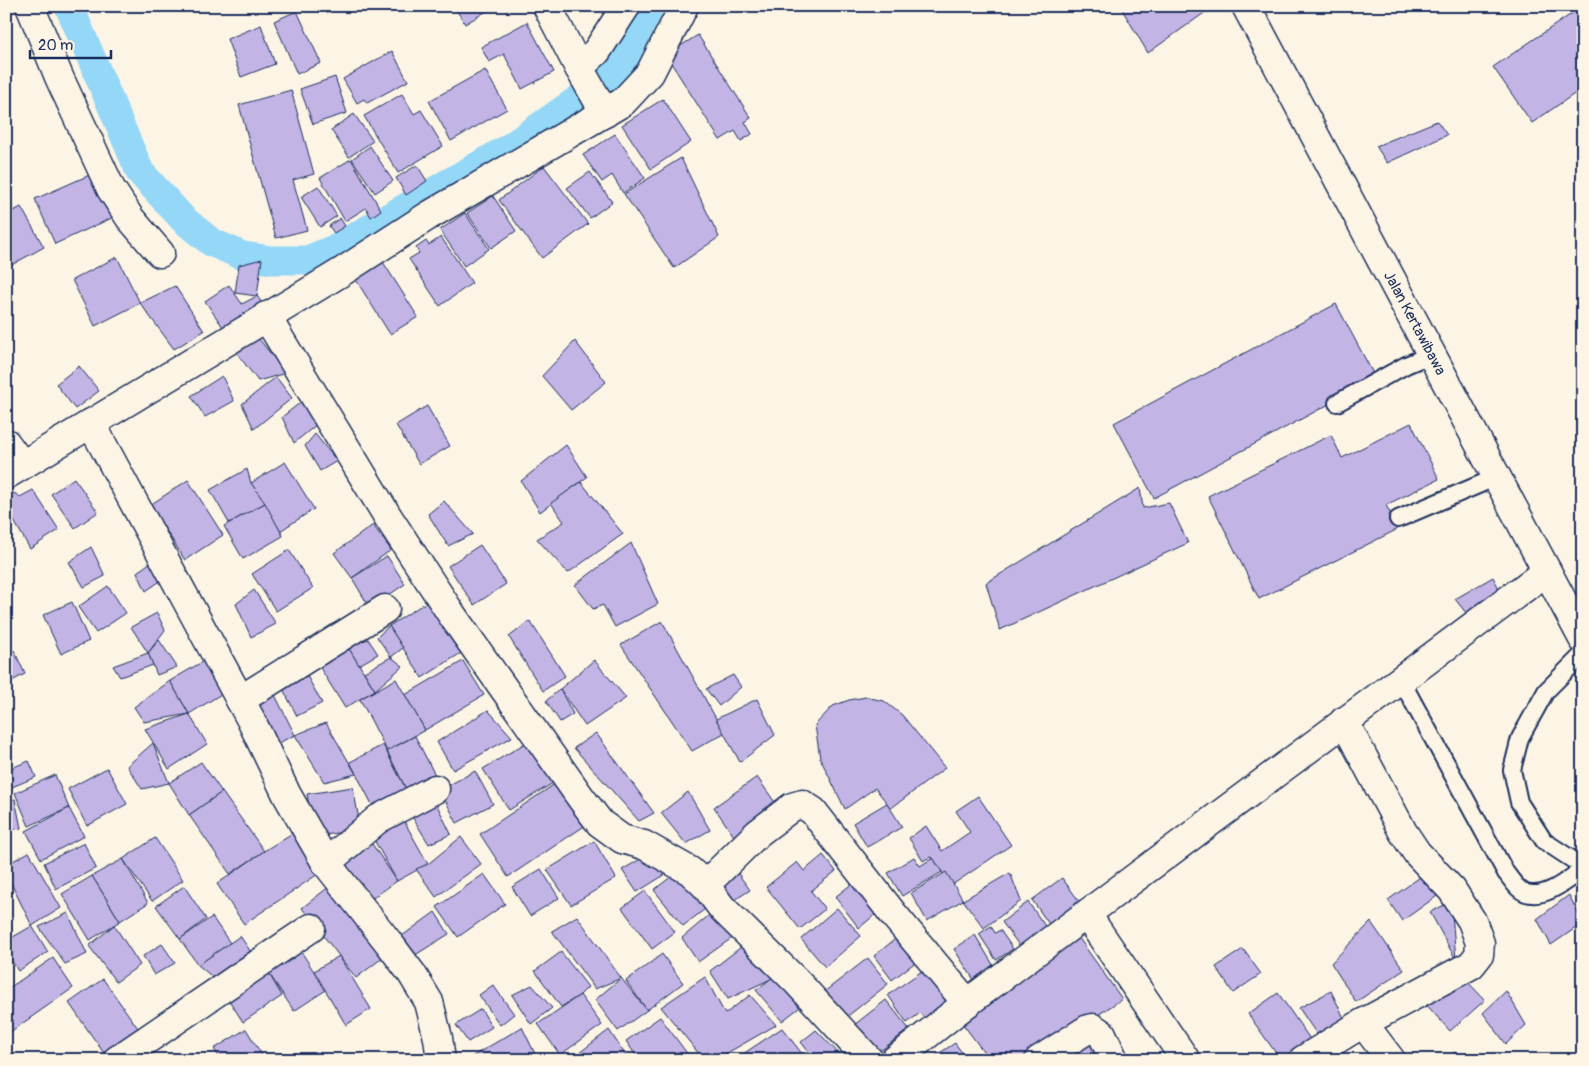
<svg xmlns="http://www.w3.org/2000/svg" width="1589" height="1066" viewBox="0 0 1589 1066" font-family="Pangolin,sans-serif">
<rect width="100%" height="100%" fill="#fcf5e5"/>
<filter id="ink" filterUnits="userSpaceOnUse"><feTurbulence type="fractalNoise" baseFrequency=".02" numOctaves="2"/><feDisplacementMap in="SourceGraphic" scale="10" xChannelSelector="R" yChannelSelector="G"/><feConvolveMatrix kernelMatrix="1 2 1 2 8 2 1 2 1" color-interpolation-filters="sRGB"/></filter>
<g filter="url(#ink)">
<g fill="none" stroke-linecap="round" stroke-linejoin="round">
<!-- canal -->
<polyline stroke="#95d7f7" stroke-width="29" points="69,6 140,172 184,220 211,242 243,256 271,260 308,260 332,250 509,148 609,78 621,64 650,6"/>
</g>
<!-- building -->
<g fill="#c2b4e5" stroke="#1b2f5e">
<polygon points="380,6 392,6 393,10 382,13"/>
<polygon points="454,6 495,6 465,24"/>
<polygon points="1120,6 1214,6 1148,53"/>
<polygon points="1583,6 1583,88 1532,123 1493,67"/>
<polygon points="297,11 321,63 297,74 274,21"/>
<polygon points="527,22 554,72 522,89 504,54 489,62 481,47"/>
<polygon points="261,25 275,64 241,77 227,39"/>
<polygon points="698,35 751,118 745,122 752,134 741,141 735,131 720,140 666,55"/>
<polygon points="392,51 408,81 367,103 364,99 357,103 343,79"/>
<polygon points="485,70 507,109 451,141 429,101"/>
<polygon points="335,77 347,113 313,124 300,89"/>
<polygon points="291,90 314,174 293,180 307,230 276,238 239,105"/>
<polygon points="402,94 414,114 421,110 443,146 398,173 364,116"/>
<polygon points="663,99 691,142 651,169 622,125"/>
<polygon points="354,114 373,141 349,157 331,130"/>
<polygon points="1437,121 1447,135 1387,163 1376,146"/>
<polygon points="615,134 645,178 623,193 612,175 602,182 583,155"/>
<polygon points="370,146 393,181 375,193 352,159"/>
<polygon points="681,158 719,237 674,268 624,194"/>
<polygon points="351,159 381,210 371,217 366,208 345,221 320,178"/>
<polygon points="417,165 427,181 406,195 396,178"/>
<polygon points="544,166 588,224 542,258 499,200"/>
<polygon points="590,172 612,202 590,218 567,188"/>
<polygon points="94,173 114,217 55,244 35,199"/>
<polygon points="318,186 337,216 320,227 301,197"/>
<polygon points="493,196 516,231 491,248 467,213"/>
<polygon points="21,207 44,247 6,268 6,215"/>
<polygon points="465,213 489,249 464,266 440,230"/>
<polygon points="340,218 345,226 334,233 329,226"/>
<polygon points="441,237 472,283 440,306 409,259 419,253 416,248 426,241 429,245"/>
<polygon points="117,257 140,303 95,326 72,280"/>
<polygon points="262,259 257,296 235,293 239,265"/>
<polygon points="383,262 418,317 390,334 356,280"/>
<polygon points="229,285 242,304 257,296 265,307 227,333 205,301"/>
<polygon points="175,286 204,331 174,349 140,303"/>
<polygon points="1336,304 1376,379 1154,498 1114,423"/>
<polygon points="259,339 286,373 258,381 233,348"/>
<polygon points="575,341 606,382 571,410 542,376"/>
<polygon points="79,366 99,391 75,409 56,384"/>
<polygon points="222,376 234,401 205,417 191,396"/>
<polygon points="276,377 292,398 254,429 242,404"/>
<polygon points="301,402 316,425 294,443 282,417"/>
<polygon points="427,406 450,446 419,464 396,425"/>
<polygon points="1411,423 1439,479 1386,505 1398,529 1259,599 1208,496 1331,435 1342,458"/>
<polygon points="315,434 337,461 320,471 305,446"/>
<polygon points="566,445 587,477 540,512 521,481"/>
<polygon points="285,462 314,509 280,531 251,483"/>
<polygon points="247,469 251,483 265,503 229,523 210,490"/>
<polygon points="74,478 98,512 75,528 51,494"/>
<polygon points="188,480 223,535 185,560 150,505"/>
<polygon points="581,482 623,534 568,573 537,539 564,522 551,503"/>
<polygon points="1140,488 1143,508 1169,503 1188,543 1000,630 986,583"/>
<polygon points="33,490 59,530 30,549 6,507 6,497 14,493 20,497"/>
<polygon points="444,501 473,534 448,546 428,514"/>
<polygon points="265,503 283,536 243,559 224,526"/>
<polygon points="373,525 391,550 352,578 334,553"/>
<polygon points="631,543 658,604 615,627 603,605 593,609 575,585"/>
<polygon points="480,545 506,584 474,605 448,566"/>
<polygon points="91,547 105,576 84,587 69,562"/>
<polygon points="289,550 313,588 276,611 252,574"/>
<polygon points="387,556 405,584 370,608 352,578"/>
<polygon points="154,560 163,579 146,591 137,572"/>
<polygon points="1493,577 1503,596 1470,618 1455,599"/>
<polygon points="108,586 126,613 96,633 78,607"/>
<polygon points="254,590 276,624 251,637 236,604"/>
<polygon points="428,601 461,653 422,678 389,626"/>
<polygon points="72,602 89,641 61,654 43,615"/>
<polygon points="157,613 165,630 148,653 131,627"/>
<polygon points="530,621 565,676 543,691 509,637"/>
<polygon points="662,621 724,733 692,751 621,645"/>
<polygon points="389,626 403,648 391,657 377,637"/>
<polygon points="343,639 375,690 345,708 314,658"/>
<polygon points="368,639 378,654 359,665 348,647"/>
<polygon points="159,640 177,667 157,675 148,653"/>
<polygon points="14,650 25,674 12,681 6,666 6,655"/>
<polygon points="148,653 153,665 120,677 113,666"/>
<polygon points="391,657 403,666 375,690 364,672"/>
<polygon points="207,659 226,691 189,714 170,681"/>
<polygon points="594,660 626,698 585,726 560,689"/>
<polygon points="463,661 484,695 425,730 405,695"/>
<polygon points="733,675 741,687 719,706 706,689"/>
<polygon points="307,676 322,703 297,716 282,687"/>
<polygon points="396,679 425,730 387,751 360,699"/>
<polygon points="170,681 189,714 144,722 134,707"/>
<polygon points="560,689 573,714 560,722 546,701"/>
<polygon points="273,691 295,735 274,745 252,702"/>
<polygon points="866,697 884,701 902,715 945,768 890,809 887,803 875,788 845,809 820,758 815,725 833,706 849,700"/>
<polygon points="757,699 775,735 740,762 716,719"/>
<polygon points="488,710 512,737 453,770 437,742"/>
<polygon points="189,714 207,744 169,769 145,729"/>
<polygon points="326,723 356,774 324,782 295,735"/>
<polygon points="596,733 654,813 639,821 574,748"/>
<polygon points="415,736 438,781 409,795 387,751"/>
<polygon points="527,742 553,783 509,810 483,769"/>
<polygon points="153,743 169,783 142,789 127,766"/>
<polygon points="383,745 409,795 376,812 350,762"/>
<polygon points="29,761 36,777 12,787 6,770"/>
<polygon points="201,762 222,792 189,815 169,783"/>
<polygon points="107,768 127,804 87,826 68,789"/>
<polygon points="475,771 493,804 457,823 440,790"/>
<polygon points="55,775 69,808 29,826 15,793"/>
<polygon points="757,777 779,808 736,839 714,807"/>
<polygon points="564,778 592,821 508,877 480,834"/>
<polygon points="353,787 359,820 359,829 314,837 307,794"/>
<polygon points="222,792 264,851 230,874 189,815"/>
<polygon points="688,792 710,830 686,844 661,813"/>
<polygon points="978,796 1011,845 949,887 942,872 933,858 930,857 923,861 909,838 926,826 942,851 970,832 956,811"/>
<polygon points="15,799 21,828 6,831 6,801"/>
<polygon points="435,801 451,834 429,844 411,815"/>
<polygon points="887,803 902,827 867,847 853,823"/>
<polygon points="69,808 84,836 41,859 26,831"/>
<polygon points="399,812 428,864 397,881 368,829"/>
<polygon points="294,832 321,872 244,924 217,884 264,851"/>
<polygon points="461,837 481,864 436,897 416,869 428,864"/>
<polygon points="155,838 183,880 152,901 123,859"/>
<polygon points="368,838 397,881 367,902 338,857"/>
<polygon points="594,841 616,878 571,905 547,870"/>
<polygon points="84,843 96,868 56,889 44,863"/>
<polygon points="29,852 61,908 32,926 6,873 6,865"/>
<polygon points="652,852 666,874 637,892 622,870"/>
<polygon points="823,855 836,871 811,891 825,909 800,929 766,887 797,862 804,871"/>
<polygon points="914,857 920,866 933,858 942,872 902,896 888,873"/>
<polygon points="123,859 148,903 120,921 92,876"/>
<polygon points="734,868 750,890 727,905 712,882"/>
<polygon points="541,869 559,898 530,916 512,887"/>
<polygon points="681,869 709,906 683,926 654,890"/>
<polygon points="946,872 963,900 927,921 911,893"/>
<polygon points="1010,873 1021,901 984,928 963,900"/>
<polygon points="484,874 505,904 458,937 437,907"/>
<polygon points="1423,875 1437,896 1402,921 1388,900"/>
<polygon points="92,876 120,921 90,940 62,894"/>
<polygon points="1062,878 1085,909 1054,931 1032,900"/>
<polygon points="335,882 390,952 356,978 302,908"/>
<polygon points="853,883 882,909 859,928 835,897"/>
<polygon points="184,886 206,919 180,939 156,906"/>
<polygon points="645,891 675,932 652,949 622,908"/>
<polygon points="1569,895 1583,923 1551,945 1537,919"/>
<polygon points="1028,902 1050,933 1024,952 1002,922"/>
<polygon points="1451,902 1456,960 1430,912"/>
<polygon points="837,908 861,936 825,967 801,939"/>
<polygon points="714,911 732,938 698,962 682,938"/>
<polygon points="435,912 449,934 412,957 398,939"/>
<polygon points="68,913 87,954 65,964 39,927"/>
<polygon points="577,916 621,978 595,989 552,931"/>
<polygon points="212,917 230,943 198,965 180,939"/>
<polygon points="1371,922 1404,970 1356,1002 1331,963"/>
<polygon points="114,925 140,965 116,982 89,946"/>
<polygon points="32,926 48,952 18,971 6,951 6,941"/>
<polygon points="991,926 995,933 1000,930 1013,949 996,960 979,934"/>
<polygon points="904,932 921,958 892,980 874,956"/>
<polygon points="1076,934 1122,999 1030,1060 990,1060 962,1023"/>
<polygon points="975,935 998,973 978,986 954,949"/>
<polygon points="240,936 253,955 216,980 198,965"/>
<polygon points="162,944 175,963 154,975 143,956"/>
<polygon points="745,944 773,978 728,999 710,971"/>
<polygon points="1243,949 1261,974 1233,993 1216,967"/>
<polygon points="300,950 326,990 294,1011 268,972"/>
<polygon points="561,952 588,987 580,995 561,1007 535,971"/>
<polygon points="662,954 683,983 647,1010 626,981"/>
<polygon points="339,956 371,1009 346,1025 314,971"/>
<polygon points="53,958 73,988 10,1032 6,1027 6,990"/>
<polygon points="868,958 888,984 844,1019 824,992"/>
<polygon points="929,966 956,1005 928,1024 920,1013 907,1023 888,995"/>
<polygon points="268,972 282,996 243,1022 227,997"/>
<polygon points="777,974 803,1005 782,1021 756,990"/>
<polygon points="705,977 725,1014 750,995 776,1025 715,1060 704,1060 661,1007"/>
<polygon points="621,978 647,1010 618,1031 595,1000"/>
<polygon points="1464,978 1485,1000 1450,1031 1423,1001"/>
<polygon points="103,979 140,1031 106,1056 69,1003"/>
<polygon points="493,985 514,1014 500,1025 479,995"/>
<polygon points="532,985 552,1008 531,1024 512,995"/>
<polygon points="1331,991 1346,1022 1320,1039 1299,1008"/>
<polygon points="1506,991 1526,1025 1506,1044 1483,1013"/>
<polygon points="1278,993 1312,1042 1287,1060 1281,1060 1248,1014"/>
<polygon points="580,995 602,1025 560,1055 538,1024"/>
<polygon points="886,1000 909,1029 871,1058 849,1029"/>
<polygon points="481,1009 492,1027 468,1042 456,1025"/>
<polygon points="660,1017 692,1060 639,1060 626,1041"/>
<polygon points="522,1027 538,1060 476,1060 473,1056"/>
<polygon points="782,1028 807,1060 734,1060"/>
<polygon points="246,1029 265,1060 221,1060 214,1049"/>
<polygon points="609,1030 626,1056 621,1060 570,1060"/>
<polygon points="816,1030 845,1060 815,1060 801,1042"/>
<polygon points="1092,1035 1109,1060 1052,1060"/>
<polygon points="955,1043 967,1060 937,1060 935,1056"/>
<polygon points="1455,1052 1461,1060 1443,1060"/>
</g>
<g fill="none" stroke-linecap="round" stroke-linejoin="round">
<!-- lane casing -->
<g stroke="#1b2f5e" stroke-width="20">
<g id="lane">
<polyline points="1337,403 1406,365 1432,354"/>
<polyline points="1398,519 1497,477"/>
<polyline points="1583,654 1546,691 1520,738 1512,770 1519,802 1544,841 1573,860 1583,861"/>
<path d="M 1401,680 L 1506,873 C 1512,880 1517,890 1526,893 C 1546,899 1567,880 1583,869"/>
</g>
</g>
<!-- street casing -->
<g stroke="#1b2f5e" stroke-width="31">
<g id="street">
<polyline points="30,6 59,77 111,189 130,218 160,253"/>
<polyline points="547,6 579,68"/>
<polyline points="605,113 579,68 597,51 626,6"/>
<polyline points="266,316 388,517 452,615 581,798 600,823 622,839 644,845 690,871 705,885 722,908 797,982 869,1060"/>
<polyline points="91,423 251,720 287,795 326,863 389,943 412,974 429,1002 438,1038 441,1060"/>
<polyline points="6,443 22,465"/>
<polyline points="6,475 340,273 428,216 623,102 650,73 684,6"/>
<polyline points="240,700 385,609"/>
<polyline points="1344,721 1403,832 1417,853 1452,890 1472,921 1480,943 1479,955 1471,965 1363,1023"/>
<polyline points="326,863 378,819 435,789"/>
<polyline points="705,885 758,833 792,807 802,804 813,811 894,915 967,1003"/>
<polyline points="1087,915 1185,1059"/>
<polyline points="117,1060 311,928"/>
<polyline points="895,1060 967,1003 1547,571"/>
<polyline points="1039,1060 1088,1029 1093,1028 1102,1034 1114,1060"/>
<polyline points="1303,1060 1363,1023 1391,1060"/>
</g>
</g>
<!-- secondary casing -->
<g stroke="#1b2f5e" stroke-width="31">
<polyline id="secondary" points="1246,6 1583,639"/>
</g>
<!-- lane -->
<use href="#lane" stroke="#fcf5e5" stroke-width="16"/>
<!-- street -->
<use href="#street" stroke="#fcf5e5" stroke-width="28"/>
<!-- secondary -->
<use href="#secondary" stroke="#fcf5e5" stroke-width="28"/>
</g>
</g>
<g text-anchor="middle" stroke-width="5" stroke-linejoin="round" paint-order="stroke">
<!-- street labels -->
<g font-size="15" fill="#1b2f5e" stroke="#fcf5e5">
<text transform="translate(1415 323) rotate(62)" y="5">Jalan Kertawibawa</text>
</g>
</g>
<!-- margin -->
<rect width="1589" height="1066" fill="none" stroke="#fcf5e5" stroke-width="25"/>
<rect x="12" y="12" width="1564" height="1041" fill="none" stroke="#1b2f5e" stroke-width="2" filter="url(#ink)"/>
<!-- scale -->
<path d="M30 50v8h81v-8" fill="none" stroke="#1b2f5e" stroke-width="2.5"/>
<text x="38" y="50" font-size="15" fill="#1b2f5e" stroke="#fcf5e5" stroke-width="4" paint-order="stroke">20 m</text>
</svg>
